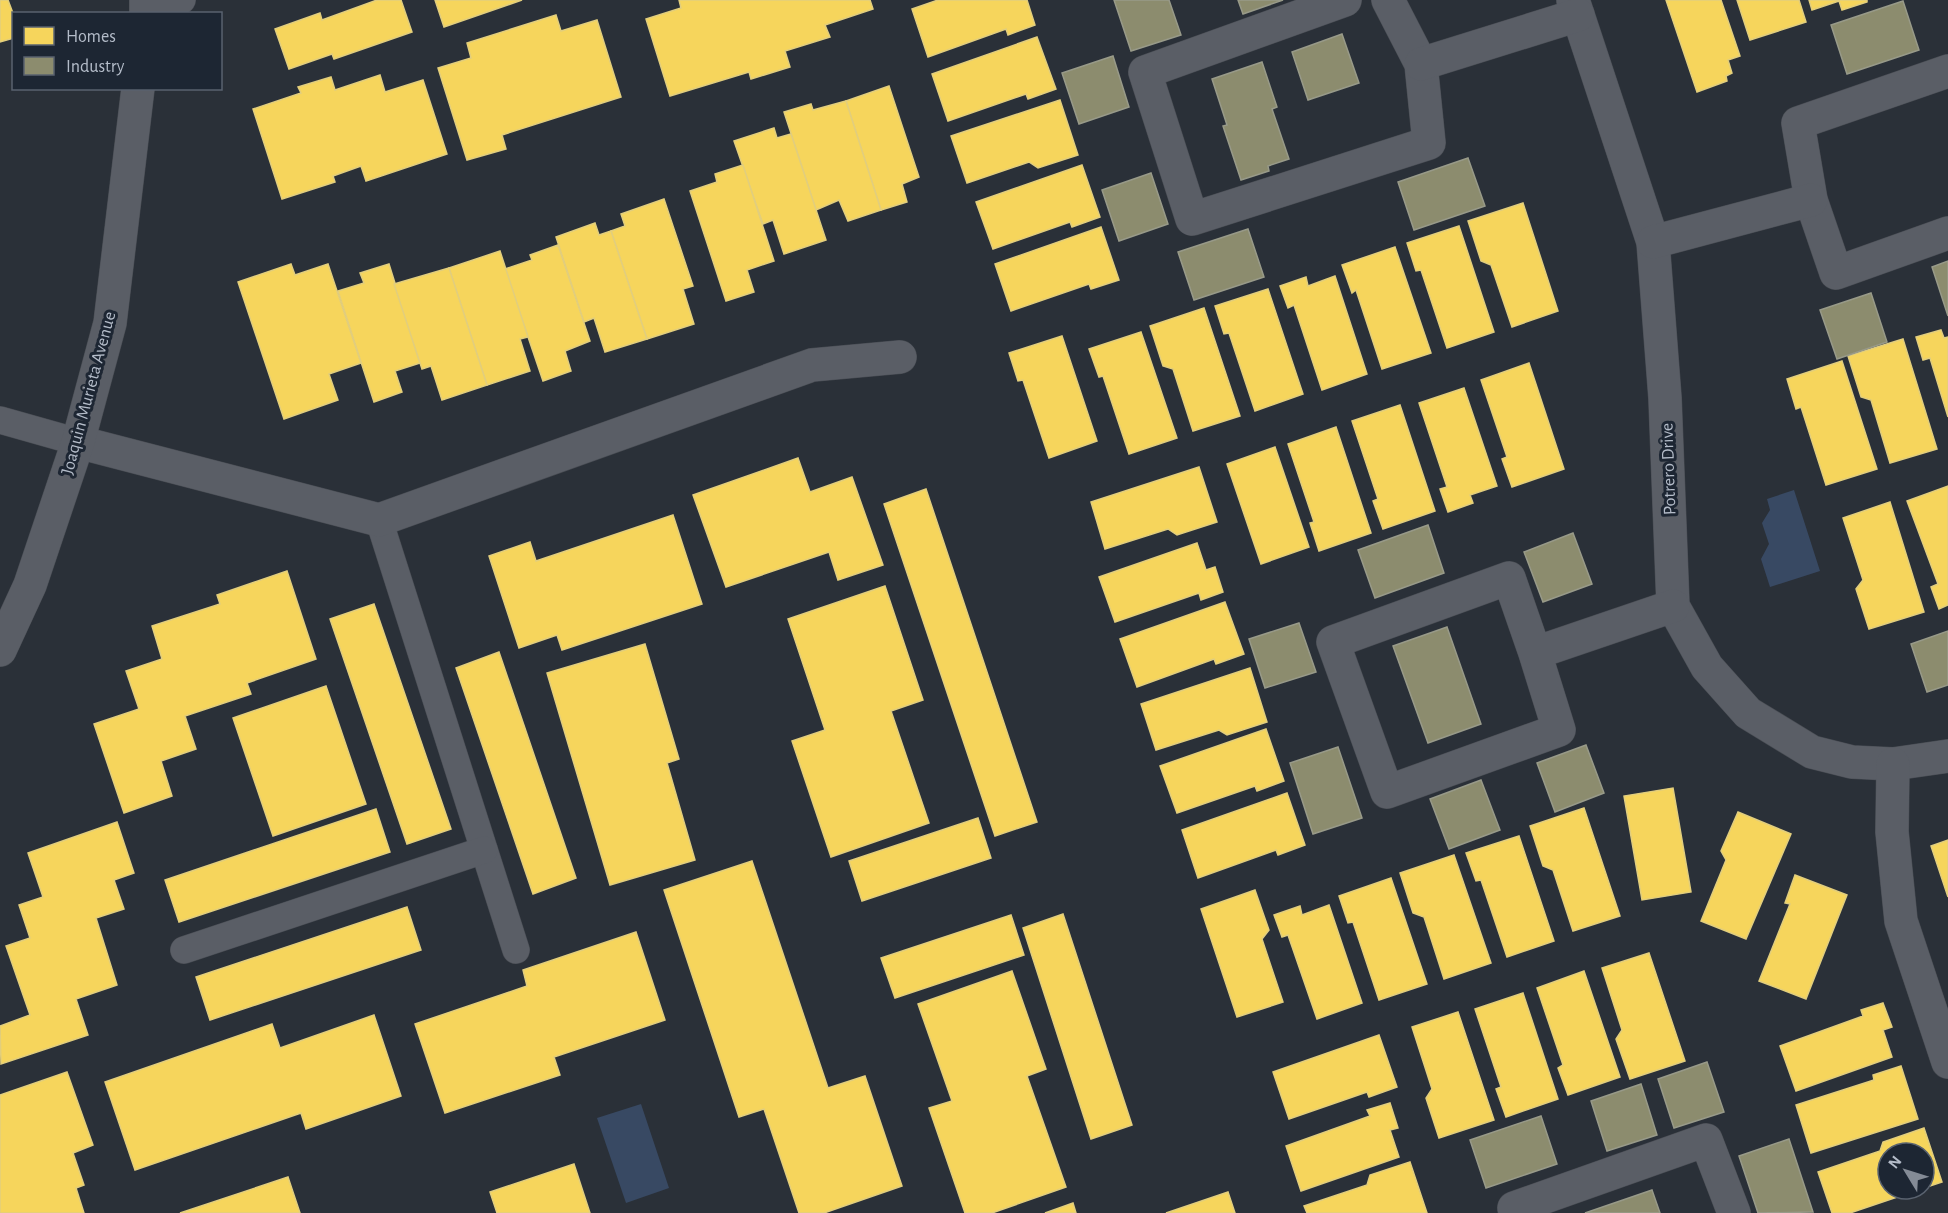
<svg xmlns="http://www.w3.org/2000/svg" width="1948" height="1213" viewBox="0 0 1948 1213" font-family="'Alegreya Sans',sans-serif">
<rect width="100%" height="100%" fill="#2a3038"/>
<!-- water -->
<g fill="#384963">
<polygon points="1794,490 1820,571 1770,587 1761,559 1769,544 1762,523 1770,510 1767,499"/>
<polygon points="641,1104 669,1188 626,1203 597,1118"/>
</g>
<!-- homes -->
<g fill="#f6d55c" stroke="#e2ce7d" stroke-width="1.5">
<polygon points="0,0 8,0 14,16 14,38 0,42"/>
<polygon points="377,0 401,0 412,32 334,59 332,54 289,69 275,29 320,13 322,20"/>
<polygon points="435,0 522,0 444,27"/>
<polygon points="679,0 870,0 873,9 825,25 830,37 785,51 790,67 751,79 749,72 670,96 646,19 681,8"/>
<polygon points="938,0 1027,0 1035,25 1008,35 1006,29 928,57 912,9"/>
<polygon points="1666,0 1721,0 1740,56 1728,60 1732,73 1726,76 1727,81 1697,92"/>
<polygon points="1737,0 1799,0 1806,22 1750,40"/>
<polygon points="1809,0 1867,0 1867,2 1842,10 1839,1 1812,10"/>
<polygon points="556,15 561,31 597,20 621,97 502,135 506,149 467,160 438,68 471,58 467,43"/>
<polygon points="1037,37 1056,89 1028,99 1026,94 948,121 932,74"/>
<polygon points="380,75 385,92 423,80 447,154 366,181 361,166 333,176 335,182 282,199 253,109 301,93 298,87 331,77 335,90"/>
<polygon points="889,86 919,177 902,184 907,202 881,210 846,101"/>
<polygon points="1060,100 1078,155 1038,168 1029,162 967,183 951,136"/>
<polygon points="846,101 881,210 848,221 839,200 816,210 784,112 811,104 813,110"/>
<polygon points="774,128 777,138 791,134 826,240 784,254 773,220 763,224 734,141"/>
<polygon points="743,165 774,261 747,270 754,292 726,301 690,191 717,182 715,174"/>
<polygon points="1082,165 1100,217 1072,227 1070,222 993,249 976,202"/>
<polygon points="664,199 693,286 683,289 694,324 647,339 611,231 625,226 621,214"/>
<polygon points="1523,203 1558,311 1512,327 1491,265 1481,261 1468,221"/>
<polygon points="595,223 599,235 611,231 647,339 605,352 594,318 584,322 556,237"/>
<polygon points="1459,226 1494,332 1447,348 1421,270 1416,271 1407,243"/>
<polygon points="1101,227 1119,280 1091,289 1089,284 1011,311 995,264"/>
<polygon points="558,245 590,341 565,351 571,371 543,381 505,269 532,260 530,255"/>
<polygon points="1395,247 1431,353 1382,369 1356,290 1352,293 1342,265"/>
<polygon points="500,251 528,337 520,339 530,371 487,385 449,268"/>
<polygon points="291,264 295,275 328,264 361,363 329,374 338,400 284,419 238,282"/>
<polygon points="389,264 420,363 395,371 402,392 374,402 338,291 364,283 360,273"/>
<polygon points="449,268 487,385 442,400 431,366 422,369 394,284"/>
<polygon points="1335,276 1367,374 1322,390 1294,305 1288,308 1280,286 1306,277 1308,286"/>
<polygon points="1268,289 1303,394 1255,411 1229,333 1224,334 1215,306"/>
<polygon points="1204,308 1240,416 1193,431 1173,369 1163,366 1150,326"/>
<polygon points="1941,330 1944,338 1948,337 1948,417 1930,358 1923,360 1916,337"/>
<polygon points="1141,332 1177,438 1129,454 1103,376 1099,377 1089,349"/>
<polygon points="1062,336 1097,441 1049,458 1023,380 1018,381 1009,353"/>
<polygon points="1903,339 1937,449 1890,463 1871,400 1861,397 1848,356"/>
<polygon points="1842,361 1877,469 1826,485 1801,407 1796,409 1787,379"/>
<polygon points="1529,363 1564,469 1512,487 1502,459 1507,457 1481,380"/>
<polygon points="1464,388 1497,486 1470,495 1473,503 1448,512 1440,489 1447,487 1419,403"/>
<polygon points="1400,405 1435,511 1383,529 1373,501 1378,499 1352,421"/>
<polygon points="1336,427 1371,533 1319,551 1310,523 1314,522 1288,444"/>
<polygon points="1275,447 1309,547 1261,564 1227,464"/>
<polygon points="798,458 810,492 852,477 883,565 838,580 829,552 726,587 693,495"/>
<polygon points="1199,467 1217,522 1177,535 1168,529 1105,549 1091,502"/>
<polygon points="1948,486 1948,605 1939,609 1931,587 1938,584 1907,501"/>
<polygon points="926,489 1037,822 995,836 884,504"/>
<polygon points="1890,502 1924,612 1869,629 1856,589 1863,580 1843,518"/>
<polygon points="673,515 702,604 562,650 557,635 519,648 489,556 530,542 536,561"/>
<polygon points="1197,543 1206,570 1215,567 1223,592 1201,600 1199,593 1115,622 1099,577"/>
<polygon points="287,571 316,659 247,683 251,694 185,716 196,749 161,761 172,796 124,813 94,724 139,709 126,671 162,659 152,626 220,604 217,595"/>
<polygon points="885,586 923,700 891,711 929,823 831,857 792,741 825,730 788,619"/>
<polygon points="1225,602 1244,654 1216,664 1214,659 1137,687 1120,639"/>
<polygon points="374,604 451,829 407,844 330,619"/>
<polygon points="645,644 679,759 667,763 695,860 610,885 547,673"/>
<polygon points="499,652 576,878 533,894 456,668"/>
<polygon points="1250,668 1267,722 1227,735 1219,730 1156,750 1141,704"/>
<polygon points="326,686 366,804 273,836 233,718"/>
<polygon points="1266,729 1284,781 1257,791 1255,786 1177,813 1160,766"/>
<polygon points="1673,788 1691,892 1642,900 1624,796"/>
<polygon points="1287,793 1305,845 1278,855 1276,850 1198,878 1182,830"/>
<polygon points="1584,808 1620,916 1573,931 1553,870 1543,866 1530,826"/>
<polygon points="376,809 390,852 179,922 165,880"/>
<polygon points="1738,812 1791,834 1746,939 1701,921 1726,860 1721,851"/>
<polygon points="978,818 991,858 862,901 849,861"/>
<polygon points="117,822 134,873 114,880 124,909 96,918 117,985 76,999 88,1035 1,1064 0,1026 30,1015 6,946 30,938 19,905 43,897 28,853"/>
<polygon points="1519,836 1554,941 1507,957 1481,880 1476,881 1466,853"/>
<polygon points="1948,840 1948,897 1931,846"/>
<polygon points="1454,855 1491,963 1444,979 1424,917 1413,913 1400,873"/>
<polygon points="752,861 828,1088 865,1076 902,1186 824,1213 799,1213 764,1109 739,1117 664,890"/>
<polygon points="1795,875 1847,895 1806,999 1759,981 1790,904 1785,903"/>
<polygon points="1391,878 1427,984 1379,1000 1353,922 1348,923 1339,896"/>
<polygon points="1255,890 1269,930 1262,939 1283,1002 1237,1017 1201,909"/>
<polygon points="1329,905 1362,1003 1317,1019 1288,935 1282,937 1274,915 1300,906 1302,915"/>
<polygon points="407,907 421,950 210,1020 196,977"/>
<polygon points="1063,914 1132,1125 1091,1139 1023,928"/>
<polygon points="1011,915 1024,955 895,998 881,958"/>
<polygon points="636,932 665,1020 554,1057 560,1075 445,1113 415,1024 527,986 523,970"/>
<polygon points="1649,953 1685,1061 1630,1079 1616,1039 1622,1030 1602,968"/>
<polygon points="1012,971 1046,1069 1027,1076 1066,1187 992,1213 965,1213 929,1108 952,1101 918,1004"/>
<polygon points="1584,971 1620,1077 1568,1095 1558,1068 1563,1065 1537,988"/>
<polygon points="1523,993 1558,1099 1506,1117 1496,1089 1501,1087 1475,1009"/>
<polygon points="1883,1003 1892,1027 1883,1030 1892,1057 1796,1091 1780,1046 1863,1016 1861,1010"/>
<polygon points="1458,1012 1494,1120 1439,1138 1426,1098 1432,1089 1412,1027"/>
<polygon points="374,1015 401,1096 306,1129 301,1113 135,1170 105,1082 272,1024 280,1048"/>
<polygon points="1379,1035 1397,1087 1369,1097 1367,1092 1289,1119 1273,1072"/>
<polygon points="1901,1066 1918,1119 1811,1153 1796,1105 1874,1080 1873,1075"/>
<polygon points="67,1072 93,1145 73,1153 84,1185 76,1188 84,1213 0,1213 0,1095"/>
<polygon points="1390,1103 1398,1128 1390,1130 1399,1157 1301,1191 1286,1146 1370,1116 1367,1110"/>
<polygon points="1924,1128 1942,1182 1924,1188 1924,1153 1888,1153 1888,1189 1921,1189 1850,1213 1832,1213 1818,1172 1880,1151 1883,1142"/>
<polygon points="1410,1162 1427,1213 1307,1213 1304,1206 1367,1185 1370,1175"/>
<polygon points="574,1164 590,1213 497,1213 490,1192"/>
<polygon points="288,1177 300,1213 180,1213"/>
<polygon points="1228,1192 1235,1213 1166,1213"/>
<polygon points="1073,1203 1076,1213 1045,1213"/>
</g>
<!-- industry -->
<g fill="#8c8c6e" stroke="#989a89" stroke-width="1.5">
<polygon points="1114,0 1169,0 1181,35 1131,51"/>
<polygon points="1238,0 1283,0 1243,14"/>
<polygon points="1903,1 1919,50 1847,74 1831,25"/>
<polygon points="1342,34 1359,83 1308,100 1292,52"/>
<polygon points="1113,56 1129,107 1079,124 1062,73"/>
<polygon points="1262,62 1277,107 1272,109 1289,159 1268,166 1269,171 1241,180 1223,126 1227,125 1212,79"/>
<polygon points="1468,158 1485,206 1414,230 1398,182"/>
<polygon points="1151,173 1168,224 1119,241 1102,190"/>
<polygon points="1248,229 1264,277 1194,300 1178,252"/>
<polygon points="1948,261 1948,316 1932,267"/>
<polygon points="1871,293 1887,342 1837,359 1820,310"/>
<polygon points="1428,525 1444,573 1375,598 1358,550"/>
<polygon points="1573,533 1592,584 1543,602 1524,552"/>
<polygon points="1299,623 1316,672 1265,688 1249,639"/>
<polygon points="1447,627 1481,724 1428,743 1393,646"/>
<polygon points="1948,631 1948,685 1927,692 1911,644"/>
<polygon points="1586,745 1604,793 1555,812 1537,763"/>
<polygon points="1338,747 1362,818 1313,834 1290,763"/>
<polygon points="1481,780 1500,830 1449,849 1430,799"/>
<polygon points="1707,1062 1724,1112 1674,1128 1658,1079"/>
<polygon points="1641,1084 1657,1135 1607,1151 1591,1101"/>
<polygon points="1541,1116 1557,1164 1486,1188 1470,1140"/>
<polygon points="1789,1139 1813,1212 1758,1213 1739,1156"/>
<polygon points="1652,1190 1660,1213 1585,1213"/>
</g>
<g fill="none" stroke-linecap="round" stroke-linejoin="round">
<!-- lane casing -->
<g stroke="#484c53" stroke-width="28">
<g id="lane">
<polyline points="147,6 182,0"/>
<polyline points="0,420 78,442"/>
<polyline points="379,520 516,950"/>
<polyline points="184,950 484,850"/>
</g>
</g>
<!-- street casing -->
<g stroke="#484c53" stroke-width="34">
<g id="street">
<polyline points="1345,0 1145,72 1192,219 1429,143 1421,64 1388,0"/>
<polyline points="1573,0 1653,242 1665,398 1673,606 1707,667 1748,713 1812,752 1852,762 1893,764 1948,756"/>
<polyline points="146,14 146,0"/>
<polyline points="1421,64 1578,15"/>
<polyline points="1948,71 1798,123 1811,200 1836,273 1948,233"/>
<polyline points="1653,242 1811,200"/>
<polyline points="78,442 379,520 812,365 900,357"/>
<polyline points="0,650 30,585 78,442 110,323 138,88"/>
<polyline points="1535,653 1559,730 1387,792 1333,642 1509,578 1535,653 1673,606"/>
<polyline points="1893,764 1892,832 1901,921 1948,1062"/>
<polyline points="1516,1213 1514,1208 1706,1140 1734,1213"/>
</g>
</g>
<!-- lane -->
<use href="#lane" stroke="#5a5e66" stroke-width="27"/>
<!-- street -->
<use href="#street" stroke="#5a5e66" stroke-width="33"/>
</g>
<g text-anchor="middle" stroke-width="6" stroke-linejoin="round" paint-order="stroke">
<!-- street labels -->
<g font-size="18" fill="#b4bcc9" stroke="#1d2633">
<text transform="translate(88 393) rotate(-75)" y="6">Joaquin Murieta Avenue</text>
<text transform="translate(1668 469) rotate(-92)" y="6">Potrero Drive</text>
</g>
</g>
<!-- legend -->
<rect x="12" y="12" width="210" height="78" fill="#1d2633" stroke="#59626f" stroke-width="1.5"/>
<rect x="24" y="27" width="30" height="18" fill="#f6d55c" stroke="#59626f" stroke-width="1.5"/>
<text x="66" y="42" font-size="18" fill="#b4bcc9">Homes</text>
<rect x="24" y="57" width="30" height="18" fill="#8c8c6e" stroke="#59626f" stroke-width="1.5"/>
<text x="66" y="72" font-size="18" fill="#b4bcc9">Industry</text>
<!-- north arrow -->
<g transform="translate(1906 1171) rotate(308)"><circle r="28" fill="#1d2633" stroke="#59626f" stroke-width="1.5"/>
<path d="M0-4.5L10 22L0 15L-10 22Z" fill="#848b96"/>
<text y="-9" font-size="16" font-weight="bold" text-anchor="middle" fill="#b4bcc9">N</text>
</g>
</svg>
